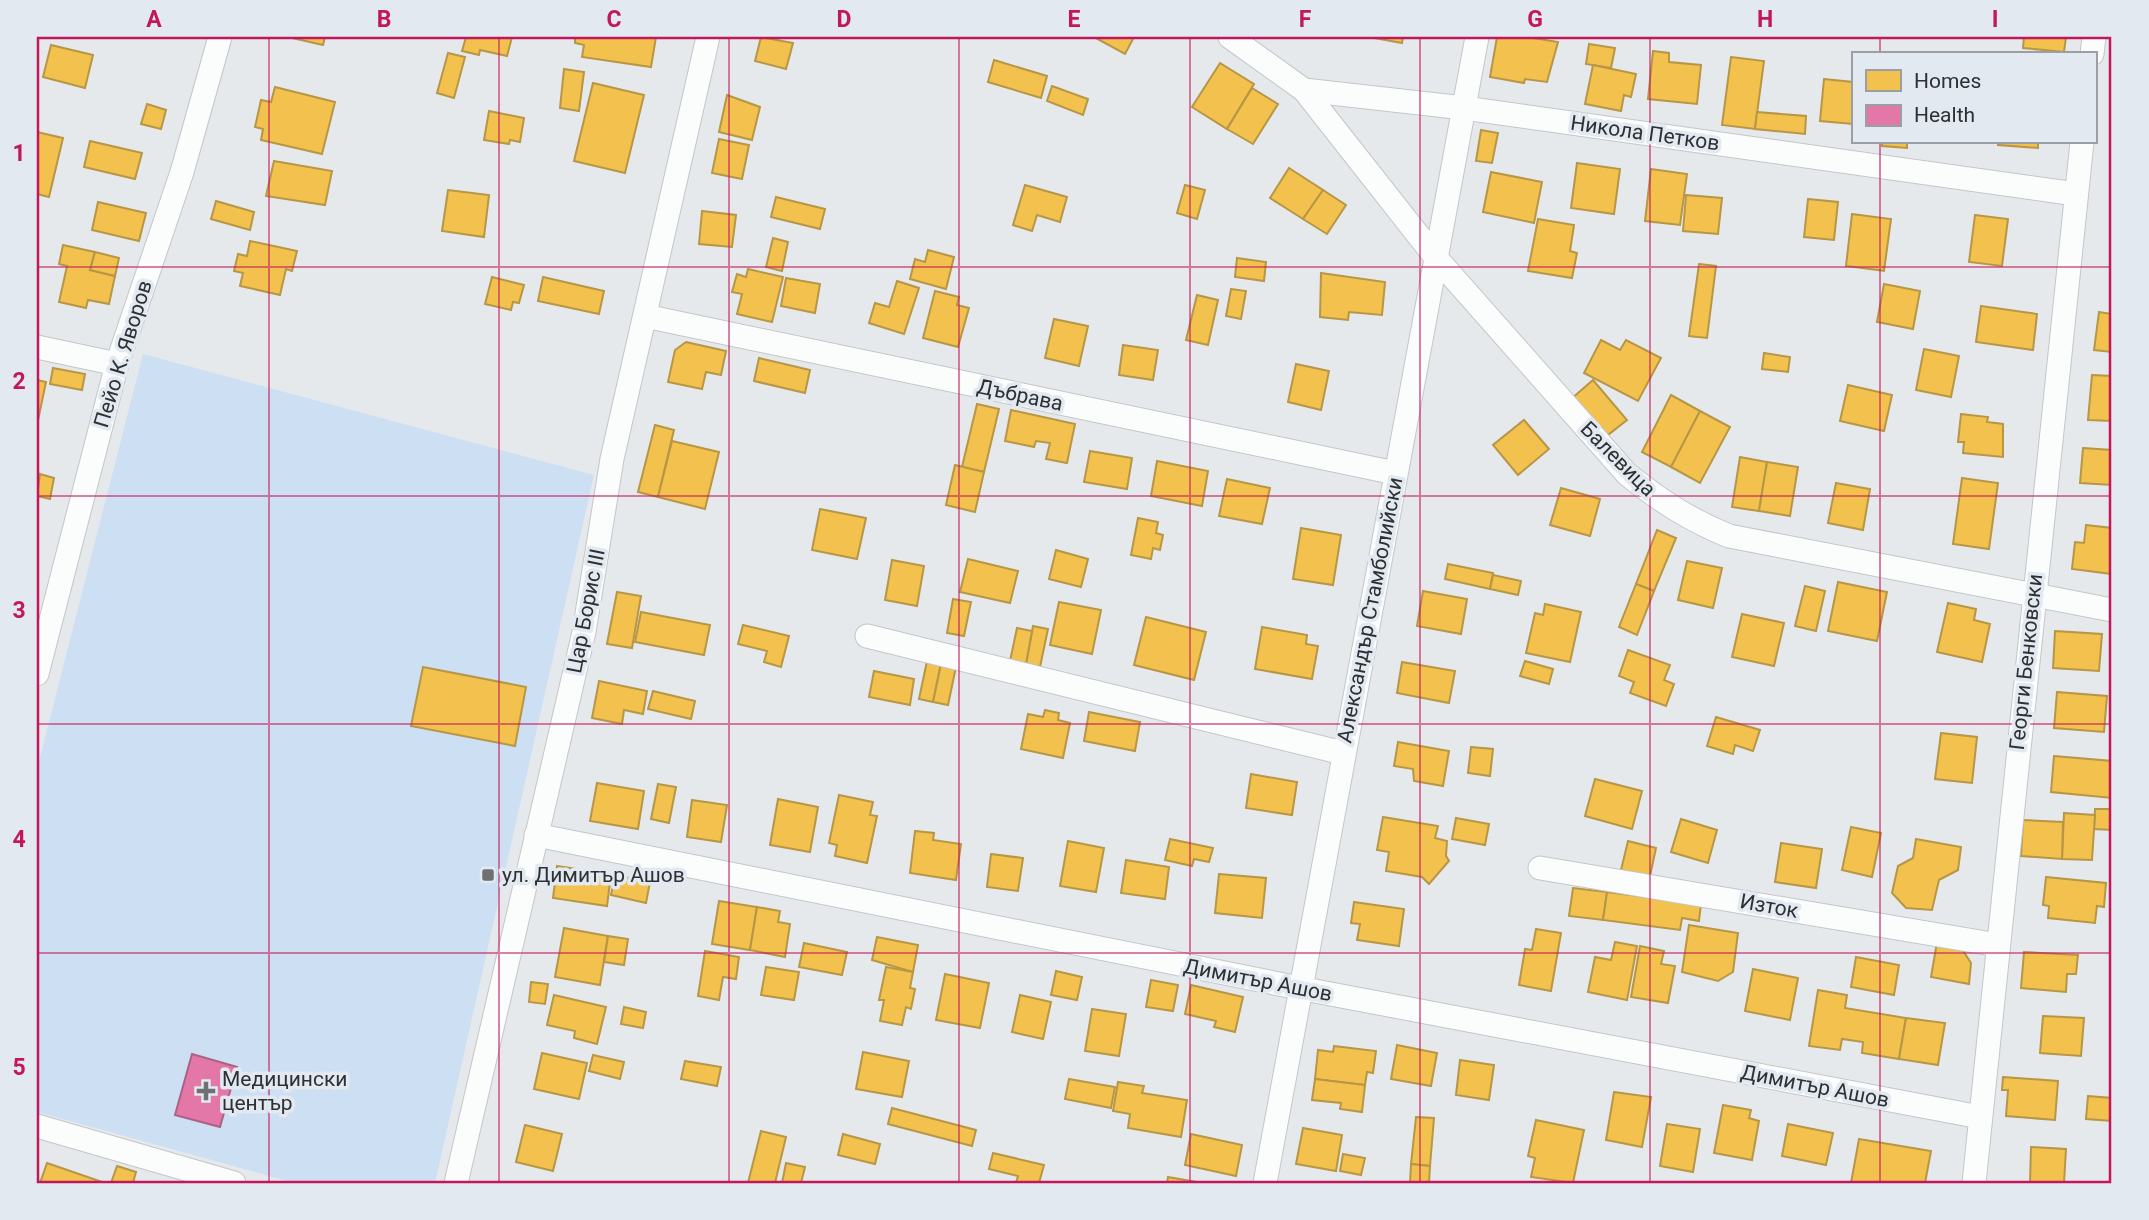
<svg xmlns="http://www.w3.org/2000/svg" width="2149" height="1220" viewBox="0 0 2149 1220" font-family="Roboto,sans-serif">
<rect width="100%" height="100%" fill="#e6e9ec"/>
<!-- park -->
<polygon fill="#cddff2" points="143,354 594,475 435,1183 295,1183 37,1112 37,769"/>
<!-- homes -->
<g fill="#f2c14e" stroke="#b79646" stroke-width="2">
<polygon points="288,37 325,37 323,45"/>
<polygon points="466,37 512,37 507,56 480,50 479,55 462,51"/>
<polygon points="575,37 656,37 651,67 582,57 584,45 575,43"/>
<polygon points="761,37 793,43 786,69 755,61"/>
<polygon points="1094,37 1134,37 1125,54"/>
<polygon points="1369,37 1403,37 1402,43"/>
<polygon points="1497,37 1527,37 1558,42 1547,82 1525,79 1524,83 1490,77"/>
<polygon points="2024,37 2066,37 2064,52 2023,48"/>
<polygon points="1589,44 1615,48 1611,68 1586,64"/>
<polygon points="51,45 93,55 85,88 43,77"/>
<polygon points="1653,51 1669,53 1669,62 1701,65 1697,104 1648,99"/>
<polygon points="448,53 465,57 454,98 437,93"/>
<polygon points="1731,57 1764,61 1755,129 1722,125"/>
<polygon points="994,60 1047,76 1041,98 988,82"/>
<polygon points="1220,63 1254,84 1227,129 1192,107"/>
<polygon points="1593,65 1636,74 1631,97 1624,95 1621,111 1585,104"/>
<polygon points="564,69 584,72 579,111 560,108"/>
<polygon points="1824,79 1853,82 1853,124 1820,121"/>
<polygon points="593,83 644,95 625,173 574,161"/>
<polygon points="1052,86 1088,99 1083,115 1047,101"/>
<polygon points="275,87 335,102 322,154 261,140 263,129 255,127 261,100 271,102"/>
<polygon points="1252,88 1278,104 1253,144 1227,129"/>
<polygon points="727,95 760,107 752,140 719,132"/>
<polygon points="147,104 166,110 161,129 141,124"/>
<polygon points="489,111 524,118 520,142 510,140 509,144 484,140"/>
<polygon points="1757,112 1806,116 1805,134 1755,129"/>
<polygon points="1481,130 1498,133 1492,163 1476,161"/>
<polygon points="37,132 63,138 49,197 37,194"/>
<polygon points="719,139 749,145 742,179 712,173"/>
<polygon points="90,141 142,153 135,179 84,167"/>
<polygon points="1882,142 1907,142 1907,148 1882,146"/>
<polygon points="1998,142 2038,142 2038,148 1998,145"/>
<polygon points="274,161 332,171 325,205 266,196"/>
<polygon points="1577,163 1620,169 1614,214 1571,208"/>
<polygon points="1289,168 1323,190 1303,219 1270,198"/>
<polygon points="1651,169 1687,174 1680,225 1645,221"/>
<polygon points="1491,172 1542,182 1534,223 1483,212"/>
<polygon points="1025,185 1067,197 1060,222 1037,215 1032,231 1013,225"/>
<polygon points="1185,185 1205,190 1197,219 1177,213"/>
<polygon points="448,190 489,195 484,237 442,231"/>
<polygon points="1323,190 1346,205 1327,234 1303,219"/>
<polygon points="1686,195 1722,198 1718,234 1683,231"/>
<polygon points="776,197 825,209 820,229 771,217"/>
<polygon points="1808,199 1838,202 1834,240 1804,237"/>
<polygon points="216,201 254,212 250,230 211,219"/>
<polygon points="98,202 146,213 139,241 92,230"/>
<polygon points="702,211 736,215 732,247 699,244"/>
<polygon points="1852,214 1891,219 1884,271 1846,266"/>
<polygon points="1975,215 2008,219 2002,266 1969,262"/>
<polygon points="1538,219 1574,225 1570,251 1577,253 1572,278 1528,271"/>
<polygon points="773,238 788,242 782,271 766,267"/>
<polygon points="250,241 297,251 292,271 286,269 280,295 240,286 243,273 234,271 238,254 247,256"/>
<polygon points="63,245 95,252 90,270 115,276 109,304 88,300 86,308 59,302 67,266 59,264"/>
<polygon points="928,250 954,257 946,289 910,279 915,259 925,262"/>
<polygon points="95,252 119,258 115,276 90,270"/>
<polygon points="1237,258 1266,262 1264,281 1235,277"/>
<polygon points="1699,264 1716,266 1707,338 1689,336"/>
<polygon points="748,269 783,277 772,322 737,314 742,294 732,292 737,274 746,277"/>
<polygon points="1321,273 1385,282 1382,315 1349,312 1348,320 1320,317"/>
<polygon points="492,277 524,285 519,303 513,302 511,310 485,304"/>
<polygon points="543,277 604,291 599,314 538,301"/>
<polygon points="786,278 820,284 815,313 781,306"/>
<polygon points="897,281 919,288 904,334 869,323 875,303 889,307"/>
<polygon points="1884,284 1920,291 1913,329 1877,322"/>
<polygon points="1231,289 1246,291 1241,319 1226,316"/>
<polygon points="935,291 959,297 957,305 969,308 958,347 923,338"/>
<polygon points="1197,295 1218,300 1208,345 1186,340"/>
<polygon points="1981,306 2037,314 2033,350 1976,342"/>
<polygon points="2099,312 2112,314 2112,352 2094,350"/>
<polygon points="1054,319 1088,326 1079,366 1045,358"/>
<polygon points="1601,340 1620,350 1626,340 1661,358 1638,401 1584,373"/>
<polygon points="686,342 726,351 721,375 706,372 702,389 668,382 675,350"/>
<polygon points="1123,345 1158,350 1153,380 1119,375"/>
<polygon points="1924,349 1959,356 1951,397 1916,390"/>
<polygon points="1764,353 1790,357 1788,372 1762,369"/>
<polygon points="759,358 810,370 805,393 754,381"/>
<polygon points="1296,364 1329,371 1321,410 1288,402"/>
<polygon points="53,368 85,374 82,390 50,384"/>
<polygon points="2092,375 2112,376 2112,421 2088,420"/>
<polygon points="37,380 46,382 37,425"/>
<polygon points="1593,380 1627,420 1604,438 1571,399"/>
<polygon points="1848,385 1892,395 1884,431 1840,421"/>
<polygon points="1671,395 1700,411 1671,467 1642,452"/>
<polygon points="977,404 999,409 984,472 962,467"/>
<polygon points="1011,410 1075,424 1067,463 1046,459 1050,443 1036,441 1034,447 1005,441"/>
<polygon points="1700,411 1730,427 1700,483 1671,467"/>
<polygon points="1961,414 1988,417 1987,422 2003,424 2003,457 1963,453 1964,442 1958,442"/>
<polygon points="1524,420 1549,449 1518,475 1493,445"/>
<polygon points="655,425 674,430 658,497 638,492"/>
<polygon points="672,441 719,452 705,509 658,497"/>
<polygon points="2083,448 2112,450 2112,485 2080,483"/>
<polygon points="1090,451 1132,458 1127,489 1084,482"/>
<polygon points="1740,457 1767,462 1759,511 1732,507"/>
<polygon points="1157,461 1208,471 1202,506 1151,496"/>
<polygon points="1767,462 1798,467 1790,516 1759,511"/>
<polygon points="955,465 984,472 975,512 946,505"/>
<polygon points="40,474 54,478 50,499 37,496"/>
<polygon points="1962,478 1998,483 1989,549 1953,544"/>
<polygon points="1227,479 1270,488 1262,524 1219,516"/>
<polygon points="1836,483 1870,489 1863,530 1828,523"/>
<polygon points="1561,488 1600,499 1590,536 1550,525"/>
<polygon points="820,509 866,518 857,559 812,550"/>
<polygon points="1138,518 1158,522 1156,533 1163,535 1160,550 1153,548 1151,559 1131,555"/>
<polygon points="2086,525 2112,528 2112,574 2072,569 2075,542 2084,543"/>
<polygon points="1301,528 1341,535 1333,585 1293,579"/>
<polygon points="1657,530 1676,538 1654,591 1636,584"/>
<polygon points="1056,550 1088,559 1081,587 1049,579"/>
<polygon points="968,559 1018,571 1010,603 960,592"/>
<polygon points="892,560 924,566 917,606 885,600"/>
<polygon points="1687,561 1722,568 1713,608 1678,600"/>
<polygon points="1448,564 1493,573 1490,589 1445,579"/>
<polygon points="1493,575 1521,581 1518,595 1490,589"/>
<polygon points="1838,582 1887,592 1877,641 1828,631"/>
<polygon points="1636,584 1654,591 1637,635 1619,627"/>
<polygon points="1805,586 1825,591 1816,631 1795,626"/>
<polygon points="1423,591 1467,599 1461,634 1417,626"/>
<polygon points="617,592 641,596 632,648 607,644"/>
<polygon points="953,599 971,602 964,636 947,633"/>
<polygon points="1059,602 1101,610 1092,654 1050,645"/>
<polygon points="1948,603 1976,609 1974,620 1990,624 1982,662 1937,652"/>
<polygon points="1545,604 1581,612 1570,662 1526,653 1535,613 1543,615"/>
<polygon points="641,612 710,625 704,655 635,642"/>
<polygon points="1742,614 1784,623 1774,666 1732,657"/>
<polygon points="1146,617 1206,632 1194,680 1134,665"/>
<polygon points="743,625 789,636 781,667 764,662 767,651 738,644"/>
<polygon points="1033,626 1048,629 1040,667 1026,664"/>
<polygon points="1262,627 1307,635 1306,644 1318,646 1312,679 1255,669"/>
<polygon points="1017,628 1032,631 1026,664 1010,661"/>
<polygon points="2055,631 2102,634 2099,671 2053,668"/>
<polygon points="1628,650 1670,665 1664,680 1674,684 1666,706 1630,693 1634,682 1619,676"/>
<polygon points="927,661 941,664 933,702 919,699"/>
<polygon points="1525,661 1553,669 1549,684 1520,676"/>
<polygon points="1402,662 1455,671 1449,703 1397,693"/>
<polygon points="941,664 956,667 948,705 933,702"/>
<polygon points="423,667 526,687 515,746 411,726"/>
<polygon points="874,671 914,679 910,705 869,697"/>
<polygon points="599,681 647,691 643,714 624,710 622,724 592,718"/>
<polygon points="653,691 695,701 691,719 648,709"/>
<polygon points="2057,692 2107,696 2104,732 2054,728"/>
<polygon points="1045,710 1059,713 1058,720 1070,723 1063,758 1021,749 1028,714 1043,717"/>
<polygon points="1089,712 1140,722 1135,751 1084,741"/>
<polygon points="1716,717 1760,730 1753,751 1735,745 1733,754 1707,746"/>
<polygon points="1941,733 1977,737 1972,783 1935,779"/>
<polygon points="1398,742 1449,751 1443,786 1414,781 1413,769 1394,766"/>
<polygon points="1471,747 1493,749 1490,776 1468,773"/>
<polygon points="2054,756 2112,761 2112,798 2051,792"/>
<polygon points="1251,774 1297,782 1292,815 1246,808"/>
<polygon points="1595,779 1642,791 1632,829 1585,816"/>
<polygon points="597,783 644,791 638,829 590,821"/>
<polygon points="658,784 676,787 669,823 651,819"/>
<polygon points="839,795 873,802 870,815 877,816 867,863 835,856 837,845 829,843"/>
<polygon points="778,799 818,807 810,852 770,845"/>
<polygon points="692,800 727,805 721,842 687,837"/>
<polygon points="2095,809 2112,809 2112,830 2094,829"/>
<polygon points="2064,813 2095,815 2092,860 2062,859"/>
<polygon points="1383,817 1438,826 1435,838 1447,841 1446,856 1449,861 1429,884 1422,877 1386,871 1389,852 1377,850"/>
<polygon points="1456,818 1489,824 1485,845 1452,839"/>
<polygon points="1681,819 1717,830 1708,863 1671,852"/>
<polygon points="2023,820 2063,822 2062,859 2021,856"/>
<polygon points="1851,827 1881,833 1872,877 1842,870"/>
<polygon points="915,831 934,833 933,840 961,844 956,880 910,873"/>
<polygon points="1170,839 1213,848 1209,862 1194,859 1192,866 1165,860"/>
<polygon points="1916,839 1961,847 1958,870 1939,880 1932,910 1906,908 1892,893 1898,866 1913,858"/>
<polygon points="1068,841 1104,848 1096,892 1060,886"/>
<polygon points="1628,841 1656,848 1650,876 1621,870"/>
<polygon points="1781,843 1822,849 1816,888 1775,882"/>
<polygon points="991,854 1023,858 1018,891 987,887"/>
<polygon points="1126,860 1169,867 1165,899 1121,893"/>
<polygon points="557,866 611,874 607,906 553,898"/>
<polygon points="1219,874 1266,878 1262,918 1215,913"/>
<polygon points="615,875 650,882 646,903 611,895"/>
<polygon points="2046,877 2106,883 2104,907 2097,906 2095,923 2048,918 2049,906 2043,905"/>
<polygon points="1573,888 1607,892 1603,920 1569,916"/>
<polygon points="1607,892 1701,904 1699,921 1682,918 1680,930 1603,920"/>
<polygon points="719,901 757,907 750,950 712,944"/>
<polygon points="1354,902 1404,909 1399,946 1357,940 1360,924 1351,923"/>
<polygon points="757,907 780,911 778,922 790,924 785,957 750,950"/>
<polygon points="1689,925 1738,933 1733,972 1718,981 1682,972"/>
<polygon points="564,928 608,936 600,985 555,977"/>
<polygon points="1536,929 1561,933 1551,991 1519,985 1525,949 1532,950"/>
<polygon points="608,936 628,939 624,965 604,962"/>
<polygon points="877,937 918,945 913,972 872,960"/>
<polygon points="1615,942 1637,946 1627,1000 1588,992 1595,957 1611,960"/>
<polygon points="1937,942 1960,946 1971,963 1969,984 1931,977"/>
<polygon points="804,943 847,952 842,975 799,967"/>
<polygon points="1640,946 1664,951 1661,964 1675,966 1668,1003 1631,997"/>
<polygon points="705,951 739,957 736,979 723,977 719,1000 698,996"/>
<polygon points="2024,952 2078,955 2076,974 2067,974 2066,992 2021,988"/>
<polygon points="1856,957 1899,965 1894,995 1851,987"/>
<polygon points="766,967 799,972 794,1000 761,995"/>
<polygon points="886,967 913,972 910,988 915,989 911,1009 906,1007 902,1025 880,1021 884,1000 879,1000"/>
<polygon points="1753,969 1798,978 1790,1020 1745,1011"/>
<polygon points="1056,971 1082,977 1077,1000 1051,995"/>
<polygon points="945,974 989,983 980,1028 936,1020"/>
<polygon points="1151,980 1178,985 1173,1011 1146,1007"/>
<polygon points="531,982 548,984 545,1004 529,1002"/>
<polygon points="1191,985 1243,997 1235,1032 1214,1027 1216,1021 1185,1014"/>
<polygon points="1818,990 1847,995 1845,1008 1906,1018 1899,1059 1862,1053 1863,1042 1842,1039 1840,1050 1809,1046"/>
<polygon points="554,995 606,1007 597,1044 574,1038 575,1031 547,1025"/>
<polygon points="1020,995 1051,1002 1043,1039 1012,1032"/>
<polygon points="624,1007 646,1012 643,1028 621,1024"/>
<polygon points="1092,1009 1126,1014 1119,1056 1085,1051"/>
<polygon points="2043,1016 2084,1018 2081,1056 2040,1053"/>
<polygon points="1906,1018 1945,1023 1938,1065 1899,1059"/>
<polygon points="1397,1045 1437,1053 1431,1086 1391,1079"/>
<polygon points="1334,1046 1376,1051 1373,1073 1367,1072 1365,1085 1315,1079 1318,1050 1333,1052"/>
<polygon points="863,1052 909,1061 902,1097 856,1089"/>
<polygon points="542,1053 587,1063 579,1099 534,1089"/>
<polygon points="593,1055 624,1062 620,1079 589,1071"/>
<polygon points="1460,1060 1494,1065 1489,1100 1456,1095"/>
<polygon points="685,1061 721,1067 717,1086 681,1079"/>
<polygon points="2003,1077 2058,1081 2055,1120 2006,1116 2008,1090 2002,1090"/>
<polygon points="1069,1079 1115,1087 1111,1108 1065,1099"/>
<polygon points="1315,1079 1365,1085 1362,1112 1340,1109 1341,1103 1312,1100"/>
<polygon points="1118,1082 1144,1086 1142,1093 1187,1100 1181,1137 1128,1128 1130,1114 1113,1111"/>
<polygon points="1614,1092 1651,1097 1642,1147 1606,1140"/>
<polygon points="2088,1096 2112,1098 2112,1121 2086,1119"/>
<polygon points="1723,1105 1751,1110 1749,1118 1759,1121 1752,1160 1714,1153"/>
<polygon points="892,1108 976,1130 972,1146 888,1124"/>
<polygon points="1416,1117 1434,1118 1430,1166 1411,1164"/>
<polygon points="1536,1120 1584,1130 1573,1183 1531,1177 1535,1158 1528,1156"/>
<polygon points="1667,1124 1700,1129 1693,1172 1660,1166"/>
<polygon points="1788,1124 1833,1133 1826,1165 1782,1156"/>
<polygon points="525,1125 562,1134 553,1171 516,1162"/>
<polygon points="1303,1128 1342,1135 1336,1171 1296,1164"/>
<polygon points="761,1131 786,1137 775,1183 748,1183"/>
<polygon points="843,1134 880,1144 875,1164 838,1155"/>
<polygon points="1191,1134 1242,1145 1236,1176 1185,1165"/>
<polygon points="1859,1139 1931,1151 1925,1183 1851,1183"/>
<polygon points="2031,1147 2066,1149 2064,1183 2030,1183"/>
<polygon points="993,1153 1044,1165 1039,1183 1016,1183 1018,1176 989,1169"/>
<polygon points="1343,1154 1365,1158 1361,1175 1340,1171"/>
<polygon points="47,1163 105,1183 40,1183"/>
<polygon points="786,1163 805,1167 801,1183 782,1183"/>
<polygon points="1411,1164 1430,1166 1429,1183 1410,1183"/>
<polygon points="117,1166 136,1172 133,1183 111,1183"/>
<polygon points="1168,1177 1203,1183 1167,1183"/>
</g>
<!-- health -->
<polygon fill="#e377a8" stroke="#ad6285" stroke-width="2" points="192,1054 237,1067 220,1127 175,1115"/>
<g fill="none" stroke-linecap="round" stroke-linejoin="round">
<!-- street casing -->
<g stroke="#c4c6c8" stroke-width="25">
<g id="street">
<polyline points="1230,37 1304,90 1464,108 2076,194"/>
<polyline points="2092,54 2094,37"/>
<path d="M 1304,90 L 1437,259 L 1627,474 C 1660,501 1690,520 1729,536 L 2112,610"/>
<polyline points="645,316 1395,473"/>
<polyline points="37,347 117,364"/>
<polyline points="867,636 1343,753"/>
<polyline points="37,674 117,364 182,172 220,37"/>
<polyline points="536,835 1299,988 1980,1117"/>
<polyline points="1540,868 1998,945"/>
<polyline points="37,1126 234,1183"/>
<polyline points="456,1183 584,632 612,459 708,37"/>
<polyline points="1265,1183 1477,37"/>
<polyline points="1974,1183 2082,142"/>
</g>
</g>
<!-- street -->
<use href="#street" stroke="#fbfcfc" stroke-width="23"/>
</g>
<!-- grid -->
<path fill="none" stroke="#c2185b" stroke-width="2" stroke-opacity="0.55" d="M 269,37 L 269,1183M 499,37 L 499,1183M 729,37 L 729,1183M 959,37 L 959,1183M 1190,37 L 1190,1183M 1420,37 L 1420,1183M 1650,37 L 1650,1183M 1880,37 L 1880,54M 1880,142 L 1880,1183M 37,267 L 2112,267M 37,496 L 2112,496M 37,724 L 2112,724M 37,953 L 2112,953"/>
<!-- markers -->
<g fill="#6e7174" stroke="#e2e9f0" stroke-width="2.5">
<rect x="481" y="868" width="14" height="14" rx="3.5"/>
<path d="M202.5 1080.5h7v7h7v7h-7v7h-7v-7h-7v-7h7z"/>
</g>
<g text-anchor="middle" stroke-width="7" stroke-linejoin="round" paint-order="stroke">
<!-- street labels -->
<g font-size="21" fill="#2e3033" stroke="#e2e9f0">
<text transform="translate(1645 133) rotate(8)" y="7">Никола Петков</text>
<text transform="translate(123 354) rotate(-73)" y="7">Пейо К. Яворов</text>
<text transform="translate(1020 395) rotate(12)" y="7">Дъбрава</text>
<text transform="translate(1618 459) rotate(45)" y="7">Балевица</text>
<text transform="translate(1370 610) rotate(-79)" y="7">Александър Стамболийски</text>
<text transform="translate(586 611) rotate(-79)" y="7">Цар Борис III</text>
<text transform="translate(2026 662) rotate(-84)" y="7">Георги Бенковски</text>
<text transform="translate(1769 906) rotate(10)" y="7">Изток</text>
<text transform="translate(1258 980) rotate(11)" y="7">Димитър Ашов</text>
<text transform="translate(1815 1086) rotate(11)" y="7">Димитър Ашов</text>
</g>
<!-- poi labels -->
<g font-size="21" fill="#2e3033" stroke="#e2e9f0" text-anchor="start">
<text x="502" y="882">ул. Димитър Ашов</text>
<text x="222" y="1086">Медицински<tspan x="222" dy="24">център</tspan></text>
</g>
</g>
<!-- border -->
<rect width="2149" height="1220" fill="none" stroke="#e2e9f0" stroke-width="77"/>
<!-- legend -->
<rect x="1852" y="52" width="245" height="91" fill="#e2e9f0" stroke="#9a9fa4" stroke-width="2"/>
<rect x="1866" y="70" width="35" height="21" fill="#f2c14e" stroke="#9a9fa4" stroke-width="2"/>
<text x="1914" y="88" font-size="21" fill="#2e3033">Homes</text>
<rect x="1866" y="105" width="35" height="21" fill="#e377a8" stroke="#9a9fa4" stroke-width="2"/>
<text x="1914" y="122" font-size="21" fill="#2e3033">Health</text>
<rect x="38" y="38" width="2072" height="1144" fill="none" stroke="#c2185b" stroke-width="2.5"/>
<g font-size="23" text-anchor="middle" font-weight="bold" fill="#c2185b">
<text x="154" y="27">A</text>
<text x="384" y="27">B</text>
<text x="614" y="27">C</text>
<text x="844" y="27">D</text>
<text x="1074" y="27">E</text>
<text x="1305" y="27">F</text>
<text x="1535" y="27">G</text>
<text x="1765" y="27">H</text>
<text x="1995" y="27">I</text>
<text x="19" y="161">1</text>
<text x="19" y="389">2</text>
<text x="19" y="618">3</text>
<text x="19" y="847">4</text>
<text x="19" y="1075">5</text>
</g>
</svg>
